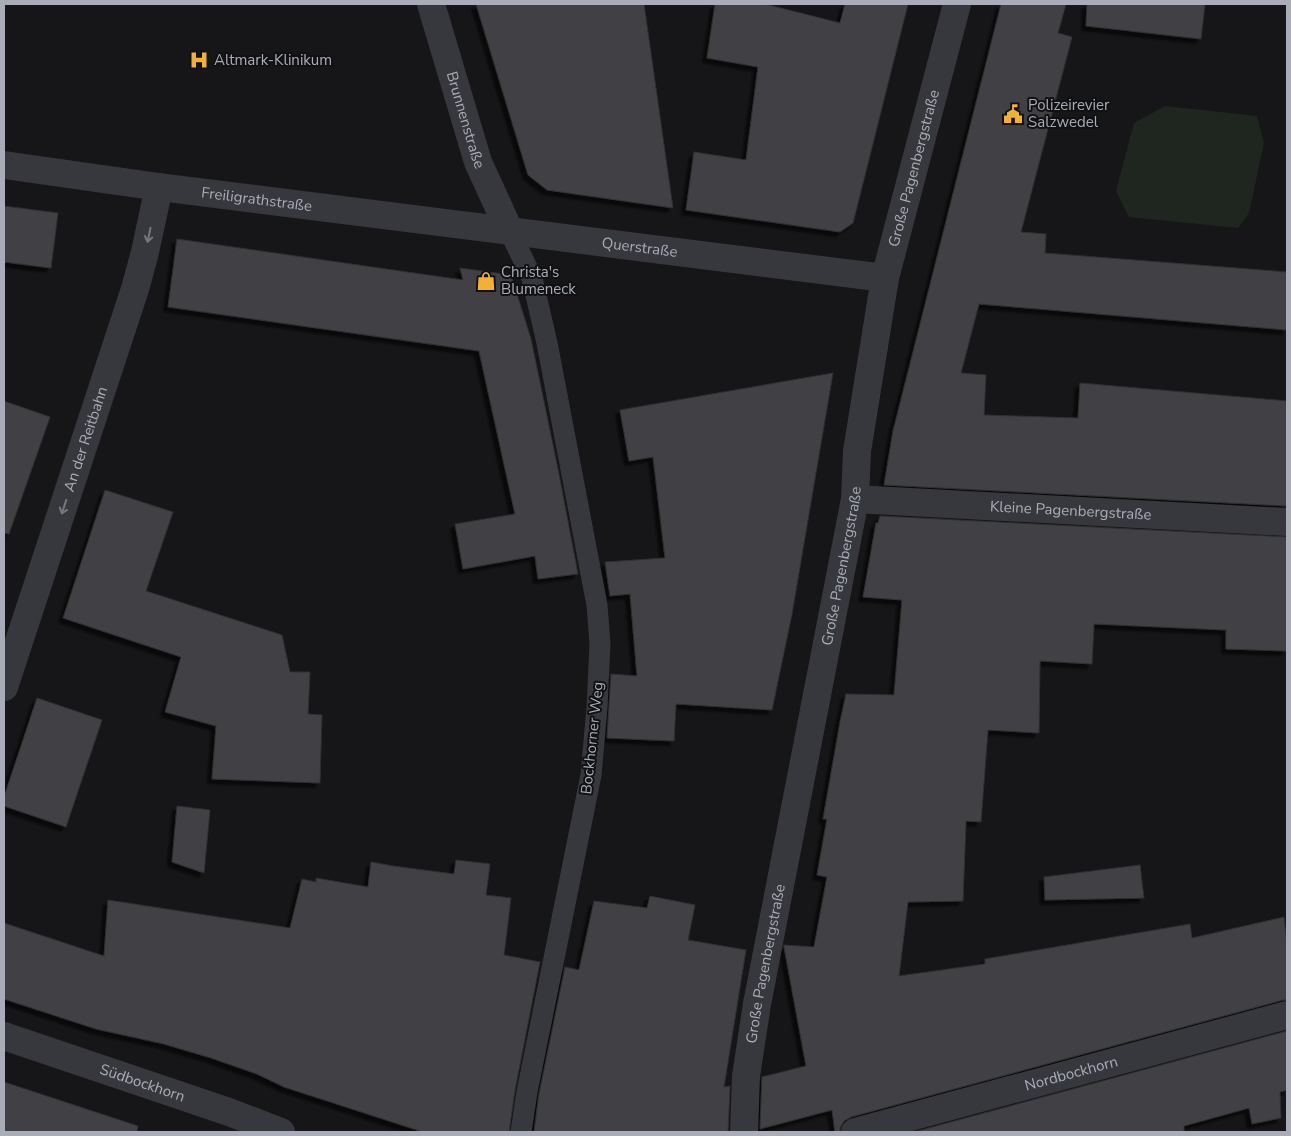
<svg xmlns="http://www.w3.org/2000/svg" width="1291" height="1136" viewBox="0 0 1291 1136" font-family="'Nunito Sans',sans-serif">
<defs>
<filter id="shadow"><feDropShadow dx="-4.5" dy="4.5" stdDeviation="1" flood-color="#0009"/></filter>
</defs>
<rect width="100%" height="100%" fill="#161618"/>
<!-- green -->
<polygon fill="#1e261f" points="1165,106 1257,116 1264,143 1249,213 1238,228 1129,217 1116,191 1134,123"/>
<!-- building -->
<g fill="#404145" stroke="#303034" filter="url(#shadow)">
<polygon points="476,4 644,4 673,208 547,190 528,175"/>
<polygon points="715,4 765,4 840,23 845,4 908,4 853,223 840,232 686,210 694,152 746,160 758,67 707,58"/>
<polygon points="1001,4 1066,4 1058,33 1072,37 1021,232 1046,234 1045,253 1287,272 1287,330 979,304 961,373 986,375 984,415 1078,418 1080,383 1287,401 1287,506 884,485 893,431"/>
<polygon points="1087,4 1205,4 1201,39 1086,26"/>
<polygon points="4,206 58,213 51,268 4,262"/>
<polygon points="177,239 463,280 460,268 511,275 531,339 559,474 578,574 538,579 535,556 463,569 455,524 515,514 479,351 168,307"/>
<polygon points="833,373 792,614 772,710 676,704 674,741 607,738 611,674 637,676 630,594 610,596 605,562 665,558 653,457 629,461 620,410"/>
<polygon points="4,401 50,417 9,534 4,533"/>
<polygon points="105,490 173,512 146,591 282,635 290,672 310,672 308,714 322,715 320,783 212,779 216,726 165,712 181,657 63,618"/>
<polygon points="880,516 1287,537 1287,651 1226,649 1226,630 1094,624 1092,664 1040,661 1039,733 988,730 981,822 966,821 963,901 908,902 899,976 985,964 985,959 1190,924 1192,938 1284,917 1287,946 1287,1000 1283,1000 851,1117 844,1121 840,1128 840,1132 835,1132 832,1110 760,1129 762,1077 806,1066 784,947 784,945 814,947 827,877 817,875 827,819 823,819 840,722 846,694 894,695 902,600 863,597 876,523 878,523"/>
<polygon points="37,698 102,720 66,827 4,806 4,797"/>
<polygon points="177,806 210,810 204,873 172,862"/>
<polygon points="456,860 490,864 486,895 511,898 504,955 540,962 515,1090 509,1132 423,1132 284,1087 257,1074 211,1058 164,1044 96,1029 4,999 4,923 104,956 108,900 290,928 302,879 316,882 316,878 368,887 371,862 393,866 454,874"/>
<polygon points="1140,865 1144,898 1045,900 1044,877"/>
<polygon points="650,896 695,905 688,940 746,950 724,1087 730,1086 728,1132 534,1132 539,1094 565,967 579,970 594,901 647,908"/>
<polygon points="1287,1031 1287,1090 1280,1092 1281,1118 1252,1124 1249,1108 1184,1126 1184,1132 914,1132"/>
<polygon points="4,1082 138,1126 137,1132 4,1132"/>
</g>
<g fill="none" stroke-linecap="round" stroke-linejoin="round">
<!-- service -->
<polyline stroke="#37383d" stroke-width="21" points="510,232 532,278 547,343 597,605 600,644 597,708 591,775 527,1092 521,1132"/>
<!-- minor -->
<g stroke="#37383d" stroke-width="28">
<path id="s1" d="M 431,4 L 478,162 L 510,232"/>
<path id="s2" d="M 4,165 L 159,187 L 885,278"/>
<path id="s3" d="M 855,499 L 1287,522"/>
<path id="s4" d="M 4,687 L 135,289 L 145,252 L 159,187"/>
<path id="s5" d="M 744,1132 L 746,1076 L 757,1004 L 855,499 L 857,451 L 885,278 L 957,4"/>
<path id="s6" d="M 855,1132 L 1287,1015"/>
</g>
<!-- tertiary -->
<path stroke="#37383d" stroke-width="28" id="s7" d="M 4,1036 L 229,1112 L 281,1132"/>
</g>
<!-- one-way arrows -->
<defs><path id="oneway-shaft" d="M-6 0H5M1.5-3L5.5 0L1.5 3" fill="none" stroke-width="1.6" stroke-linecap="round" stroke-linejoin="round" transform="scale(1.25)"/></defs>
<g stroke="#757881">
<use href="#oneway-shaft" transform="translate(149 235) rotate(102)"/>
<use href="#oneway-shaft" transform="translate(64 507) rotate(108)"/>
</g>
<!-- icons -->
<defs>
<g id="hospital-bare" transform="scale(1.5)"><path d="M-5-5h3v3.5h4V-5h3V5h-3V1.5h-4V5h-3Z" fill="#f2b134" stroke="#111113" stroke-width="2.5" paint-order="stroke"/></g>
<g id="civic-bare" transform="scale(1.5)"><path d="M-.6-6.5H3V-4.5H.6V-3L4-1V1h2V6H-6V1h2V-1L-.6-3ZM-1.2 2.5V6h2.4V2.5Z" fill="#f2b134" stroke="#111113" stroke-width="2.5" paint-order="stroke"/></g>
<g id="shop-bare" transform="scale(1.5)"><path d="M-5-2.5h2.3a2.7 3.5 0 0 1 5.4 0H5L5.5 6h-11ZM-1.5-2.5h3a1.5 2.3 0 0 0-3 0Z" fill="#f2b134" stroke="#111113" stroke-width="2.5" paint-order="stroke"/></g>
</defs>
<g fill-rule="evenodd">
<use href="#hospital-bare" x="199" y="60"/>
<use href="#civic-bare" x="1013" y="114"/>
<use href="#shop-bare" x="486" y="281"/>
</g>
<g text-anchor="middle" stroke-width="4" stroke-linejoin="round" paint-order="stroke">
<!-- poi labels -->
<g font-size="15" fill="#a8adb8" stroke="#111113" text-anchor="start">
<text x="214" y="65">Altmark-Klinikum</text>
<text x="1028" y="110">Polizeirevier<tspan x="1028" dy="17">Salzwedel</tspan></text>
<text x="501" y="277">Christa's<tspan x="501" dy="17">Blumeneck</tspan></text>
</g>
<!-- street labels -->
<g font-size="15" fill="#a8adb8" stroke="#111113">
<text dy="5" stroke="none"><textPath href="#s1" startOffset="121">Brunnenstraße</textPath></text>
<text dy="5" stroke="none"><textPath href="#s5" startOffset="980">Große Pagenbergstraße</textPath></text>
<text dy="5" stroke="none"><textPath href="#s2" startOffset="255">Freiligrathstraße</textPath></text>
<text dy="5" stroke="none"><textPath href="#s2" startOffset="641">Querstraße</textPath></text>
<text dy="5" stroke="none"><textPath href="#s4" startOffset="261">An der Reitbahn</textPath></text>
<text dy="5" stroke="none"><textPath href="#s3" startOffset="216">Kleine Pagenbergstraße</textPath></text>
<text dy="5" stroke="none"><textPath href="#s5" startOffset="575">Große Pagenbergstraße</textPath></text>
<text transform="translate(592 738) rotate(-84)" y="5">Bockhorner Weg</text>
<text dy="5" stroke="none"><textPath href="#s5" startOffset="170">Große Pagenbergstraße</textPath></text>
<text dy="5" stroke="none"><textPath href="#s6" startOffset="224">Nordbockhorn</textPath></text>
<text dy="5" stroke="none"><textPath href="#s7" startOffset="146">Südbockhorn</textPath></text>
</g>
</g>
<!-- border -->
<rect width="1291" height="1136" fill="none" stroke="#a8adb8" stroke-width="10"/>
</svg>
